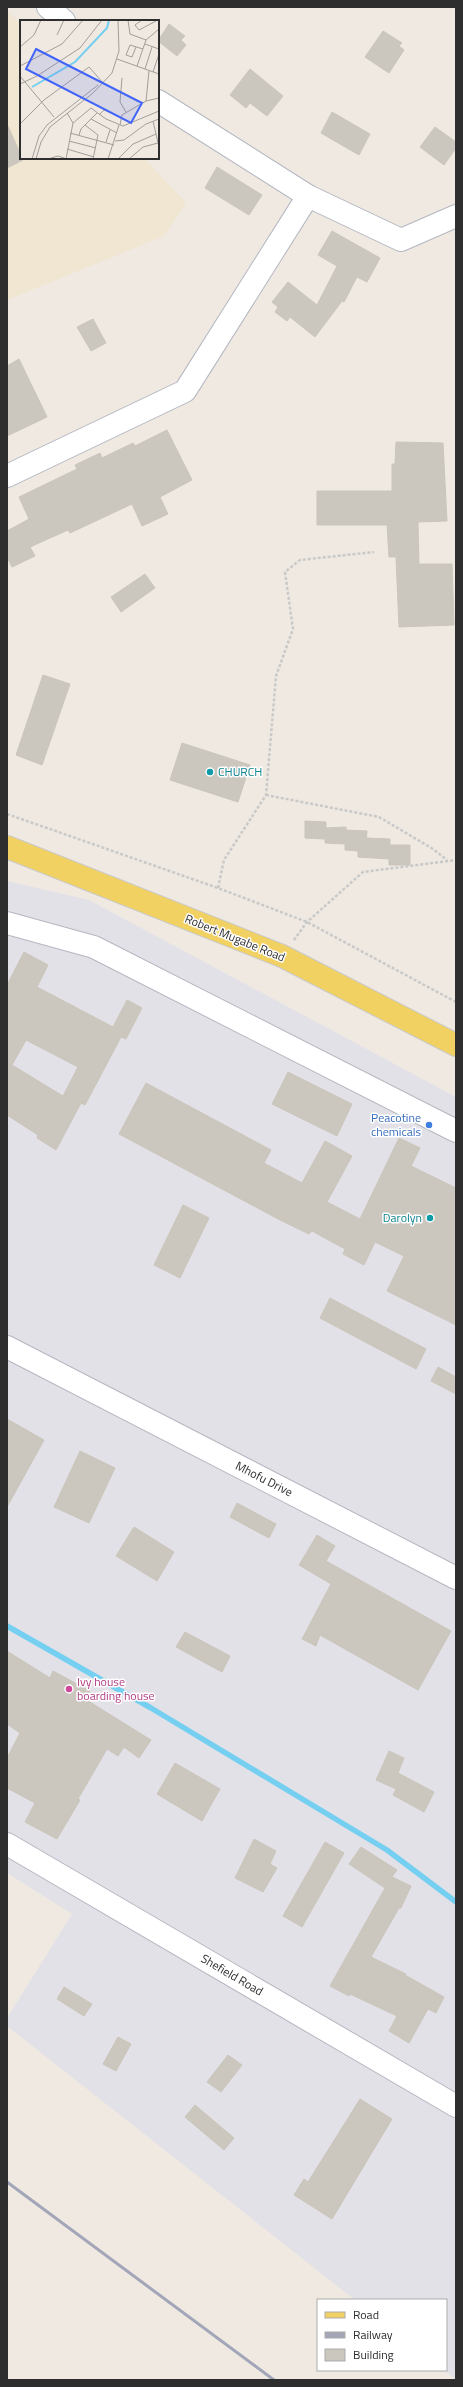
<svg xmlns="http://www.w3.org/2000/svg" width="463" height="2387" viewBox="0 0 463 2387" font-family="'Titillium Web',sans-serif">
<rect width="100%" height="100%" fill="#efe9e1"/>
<!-- industrial -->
<polygon fill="#e3e1e8" points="7,881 89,900 456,1097 456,2380 444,2370 446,2370 446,2300 355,2300 7,2026 7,2018 72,1914 7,1873"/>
<!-- education -->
<polygon fill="#f0e6d1" points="7,10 21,25 21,158 144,158 186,203 164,236 7,300"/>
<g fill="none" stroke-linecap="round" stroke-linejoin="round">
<!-- stream -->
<polyline stroke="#75cff0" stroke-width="5.5" points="7,1626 151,1708 387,1850 456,1902"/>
</g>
<!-- building -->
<g fill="#cbc7bf" stroke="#cbc5ba" fill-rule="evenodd">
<polygon points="169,24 185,36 181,40 186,45 177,56 158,41"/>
<polygon points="383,31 402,43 399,46 404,50 389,73 365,57"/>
<polygon points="250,69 283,96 267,116 250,103 246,108 230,95"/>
<polygon points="332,112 370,134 359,155 321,133"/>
<polygon points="7,124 23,160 7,168"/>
<polygon points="435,127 456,142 456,148 444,165 420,147"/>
<polygon points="217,167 262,195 249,215 205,188"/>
<polygon points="332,231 380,258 367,282 357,277 344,302 342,301 315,337 290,317 287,321 275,312 278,307 272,302 288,282 317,305 337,266 318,255"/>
<polygon points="93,319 106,343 91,351 77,327"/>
<polygon points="19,359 47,417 7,436 7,366"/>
<polygon points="167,430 192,480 160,497 168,514 142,526 132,504 70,533 68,530 30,547 35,556 12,567 7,557 7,531 29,519 19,497 77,469 75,465 100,453 102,458 133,443 135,446"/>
<polygon points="396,442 443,443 447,521 418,522 419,564 452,564 454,625 399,627 396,557 389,557 387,525 317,525 317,491 392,491 392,464 395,464"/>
<polygon points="145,574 155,588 121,612 111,597"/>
<polygon points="43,675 70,684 42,765 16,755"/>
<polygon points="182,743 250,765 238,802 170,780"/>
<polygon points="305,821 326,822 326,828 346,827 346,830 367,831 366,844 367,838 390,839 390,845 410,845 410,865 389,865 389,859 358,857 358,851 345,850 345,844 325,843 325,839 305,838"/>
<path d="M 24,952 L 48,965 L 37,987 L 113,1027 L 127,1000 L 142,1008 L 126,1039 L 121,1037 L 85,1105 L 81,1103 L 56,1150 L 37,1138 L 38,1135 L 7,1115 L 7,985 ZM 26,1040 L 78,1067 L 63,1096 L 12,1065 Z"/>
<polygon points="288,1072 352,1104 337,1136 272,1104"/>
<polygon points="146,1083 271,1150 264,1163 302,1183 325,1141 352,1156 327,1202 360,1219 399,1138 420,1148 411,1166 456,1188 456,1325 387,1291 404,1256 375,1242 364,1265 343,1254 345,1249 312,1231 309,1234 280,1220 119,1134"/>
<polygon points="183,1205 209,1218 180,1278 154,1265"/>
<polygon points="330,1298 426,1349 416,1369 320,1318"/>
<polygon points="438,1367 456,1377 456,1394 431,1381"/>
<polygon points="7,1419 44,1440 7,1507"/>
<polygon points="80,1451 115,1468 89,1523 54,1507"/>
<polygon points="237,1503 276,1524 269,1538 230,1517"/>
<polygon points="134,1527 174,1552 157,1581 116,1556"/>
<polygon points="317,1535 335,1546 326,1561 451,1631 418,1690 320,1635 316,1646 302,1639 331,1584 299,1565"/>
<polygon points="185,1632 230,1656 222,1672 176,1647"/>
<polygon points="7,1651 50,1678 53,1671 90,1691 85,1699 151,1740 139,1758 124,1747 118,1756 107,1749 78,1799 80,1800 57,1839 25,1822 35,1803 7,1788 7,1758 20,1733 7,1724"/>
<polygon points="389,1751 404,1758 398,1773 434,1792 424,1812 393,1795 396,1789 376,1780"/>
<polygon points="175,1763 220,1789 202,1821 157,1794"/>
<polygon points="254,1839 276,1851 270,1864 277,1868 263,1892 235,1878"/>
<polygon points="325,1842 344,1853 302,1927 283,1916"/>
<polygon points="361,1847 397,1870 392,1877 411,1886 401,1908 399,1908 371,1957 406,1974 405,1975 444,1997 436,2013 428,2009 409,2043 389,2031 397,2016 350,1994 349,1996 330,1986 385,1888 349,1864"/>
<polygon points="64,1987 92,2004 84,2016 57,1999"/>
<polygon points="118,2037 131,2044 116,2071 103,2064"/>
<polygon points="228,2055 242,2065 221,2092 207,2082"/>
<polygon points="360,2099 392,2119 332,2219 294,2195 304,2179 308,2182"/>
<polygon points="195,2105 234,2138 224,2150 185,2117"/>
</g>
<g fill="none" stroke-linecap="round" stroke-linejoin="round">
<!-- street casing -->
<g stroke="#b4b7c1" stroke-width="24">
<g id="street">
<polyline points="48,7 64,21"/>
<polyline points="158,101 308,196 401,240 456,216"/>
<polyline points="7,476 185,391 308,196"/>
<polyline points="7,923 94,947 456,1131"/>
<polyline points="7,1347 456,1578"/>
<polyline points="7,1844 456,2106"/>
</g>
</g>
<!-- primary casing -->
<g stroke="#c9c9c9" stroke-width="24">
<polyline id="primary" points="7,847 282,956 456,1045"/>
</g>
<!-- path -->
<g stroke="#c9c9c9" stroke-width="2.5" stroke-dasharray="3 2" stroke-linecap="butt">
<polyline points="266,795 379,817 433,849 447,860"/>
<polyline points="7,814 218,888 307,922 456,1002"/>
<polyline points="218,888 224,860 266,795 276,676 293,629 285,572 300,560 374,552"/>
<polyline points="294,940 307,922 363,872 456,860"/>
</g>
<!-- street -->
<use href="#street" stroke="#fff" stroke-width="22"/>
<!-- primary -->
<use href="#primary" stroke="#f2d163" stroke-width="22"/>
<!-- rail -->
<polyline stroke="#a3a6b8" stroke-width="3" points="7,2182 274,2380"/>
</g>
<!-- markers -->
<g fill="#0f9aa8" stroke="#fff" stroke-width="1.5">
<circle cx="210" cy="772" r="4"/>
<circle cx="430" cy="1218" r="4"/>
</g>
<circle fill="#3f7fe0" stroke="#fff" stroke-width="1.5" cx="429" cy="1125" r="4"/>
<circle fill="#d1479c" stroke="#fff" stroke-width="1.5" cx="69" cy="1689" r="4"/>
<g text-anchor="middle" stroke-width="3" stroke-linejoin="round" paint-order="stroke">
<!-- culture labels -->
<g font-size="12" fill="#0d838f" stroke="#fff" text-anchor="start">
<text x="218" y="776">CHURCH</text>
<text x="422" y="1222" text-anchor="end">Darolyn</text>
</g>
<!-- street labels -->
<g font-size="12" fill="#2e2e2e" stroke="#fff">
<text transform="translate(235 938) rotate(22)" y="4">Robert Mugabe Road</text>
<text transform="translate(264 1479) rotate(27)" y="4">Mhofu Drive</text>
<text transform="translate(232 1975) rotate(30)" y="4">Shefield Road</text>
</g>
<!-- shop labels -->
<g font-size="12" fill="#366cbe" stroke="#fff" text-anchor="end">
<text x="421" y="1122">Peacotine<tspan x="421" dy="14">chemicals</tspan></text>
</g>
<!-- hotel labels -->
<g font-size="12" fill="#b23c85" stroke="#fff" text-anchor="start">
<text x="77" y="1686">Ivy house<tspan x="77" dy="14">boarding house</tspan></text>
</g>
</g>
<!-- overview -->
<g transform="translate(20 20)">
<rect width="139" height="139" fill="#efe9e1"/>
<path fill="none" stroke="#75cff0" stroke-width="2" d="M 12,67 L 55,42 L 87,8 L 89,0"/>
<path fill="none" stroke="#a29e99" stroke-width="1" d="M 108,0 L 110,14 L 126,20M 122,0 L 115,5 L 119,10 L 136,1M 37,15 L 44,0M 125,24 L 139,29M 0,27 L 14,15 L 21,0M 116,27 L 112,37 L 106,35 L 110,25 L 123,29M 97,39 L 139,54M 0,46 L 42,24 L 63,0M 117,46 L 126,20 L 139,9M 125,49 L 132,27M 133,52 L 139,34M 0,56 L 34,97M 102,58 L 100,82 L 106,92M 0,64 L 17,56 L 60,28 L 82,0M 126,81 L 139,78M 79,95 L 84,90 L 92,93M 71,99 L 97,113M 133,101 L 139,127M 53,103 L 71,88 L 86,99 L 103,106 L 139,91M 0,104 L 24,80 L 69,47 L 84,64M 65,105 L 78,115 L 73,139M 100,105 L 102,95 L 126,81 L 129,51M 50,113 L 94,125M 59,115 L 61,109 L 77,93M 49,121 L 76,128M 95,121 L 104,120 L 126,104 L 139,99M 86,122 L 90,110M 47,129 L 74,137M 12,139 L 19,116 L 27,105 L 78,65M 16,139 L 21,122 L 30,107 L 73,73 L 92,53 L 99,31 L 98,0M 28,139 L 38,136 L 47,139M 46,139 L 53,103 L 47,93M 88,139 L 99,105M 98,139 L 113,124 L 136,114M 109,139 L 123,127 L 138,123"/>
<path fill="#4264fb" fill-opacity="0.15" stroke="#4264fb" stroke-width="2" d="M 16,29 L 122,83 L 111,103 L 6,49 Z"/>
<rect width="139" height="139" fill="none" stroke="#2e2e2e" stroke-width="2"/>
</g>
<!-- border -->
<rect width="463" height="2387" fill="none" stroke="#2e2e2e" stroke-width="16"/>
<!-- legend -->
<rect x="317" y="2299" width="130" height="72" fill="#ffffff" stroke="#ababab"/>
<rect x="325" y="2312" width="20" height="6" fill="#f2d163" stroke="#ababab"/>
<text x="353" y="2319" font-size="12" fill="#2e2e2e">Road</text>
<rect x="325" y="2332" width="20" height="6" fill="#a3a6b8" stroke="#ababab"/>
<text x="353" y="2339" font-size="12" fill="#2e2e2e">Railway</text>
<rect x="325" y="2349" width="20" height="12" fill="#cbc7bf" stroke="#ababab"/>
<text x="353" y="2359" font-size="12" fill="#2e2e2e">Building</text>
</svg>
